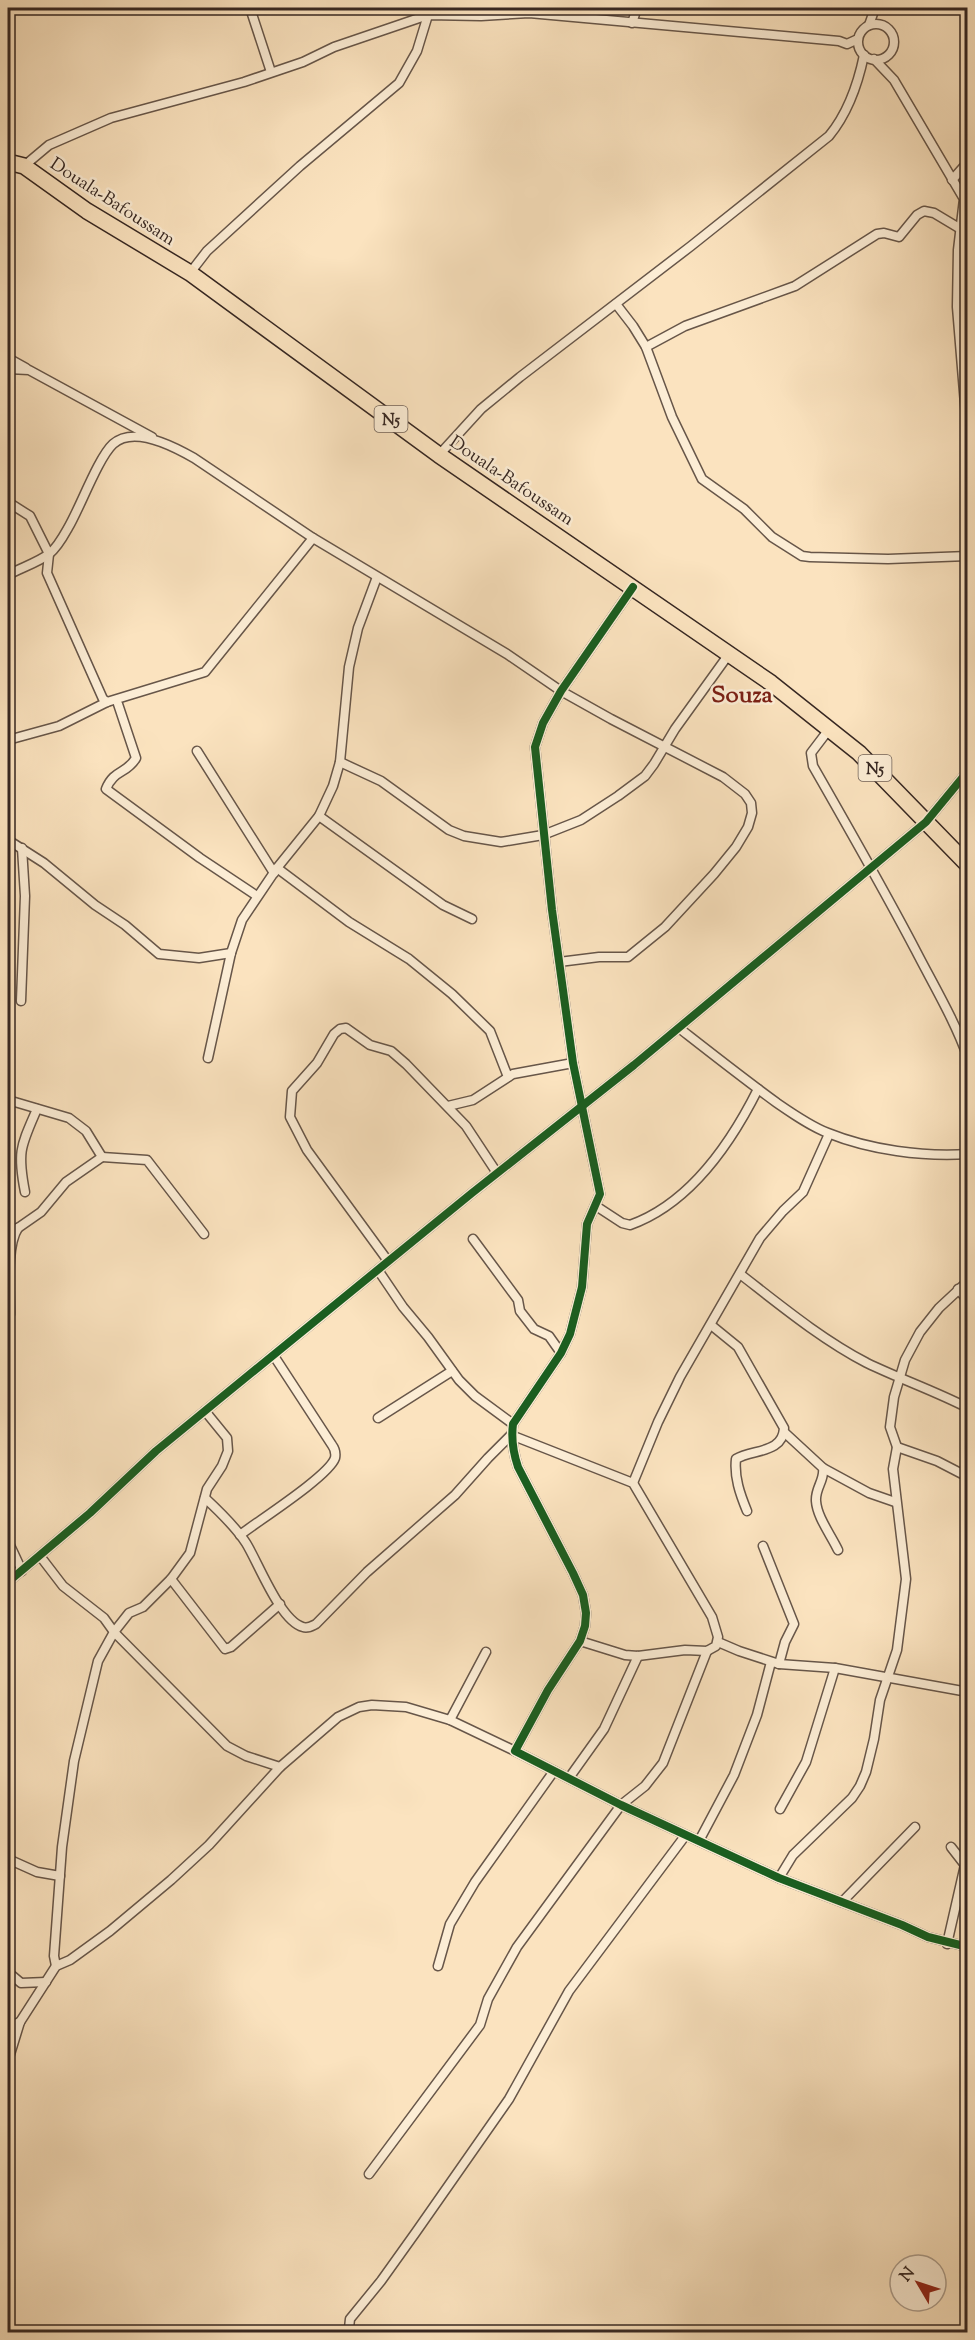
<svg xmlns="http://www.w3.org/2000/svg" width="975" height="2340" viewBox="0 0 975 2340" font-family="'Sorts Mill Goudy',serif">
<rect width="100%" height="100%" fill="#fbe3bf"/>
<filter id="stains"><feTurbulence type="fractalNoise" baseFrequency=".00333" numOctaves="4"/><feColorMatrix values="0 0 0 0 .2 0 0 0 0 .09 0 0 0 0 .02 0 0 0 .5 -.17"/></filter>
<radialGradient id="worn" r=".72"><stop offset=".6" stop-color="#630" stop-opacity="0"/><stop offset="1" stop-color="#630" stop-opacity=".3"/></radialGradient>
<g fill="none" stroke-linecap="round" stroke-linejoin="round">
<!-- street casing -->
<g stroke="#675649" stroke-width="11">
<g id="street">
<polyline points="250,8 271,72"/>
<polyline points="632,23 637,8"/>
<circle cx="876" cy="42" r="18"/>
<polyline points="869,25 875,8"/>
<polyline points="874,59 894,80 964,199 958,250 957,307 968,441"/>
<polyline points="24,166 49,145 111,118 244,82 303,62 334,47 428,15 481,16 529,13 839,41 847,44 858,39"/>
<polyline points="952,180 968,162"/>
<polyline points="190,273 207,251 300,166 399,83 417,51 428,15"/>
<polyline points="616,304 633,326 646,347 672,417 702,479 744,509 772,537 802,556 810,557 888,559 968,556"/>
<polyline points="646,347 685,326 795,286 877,234 884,233 899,237 917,215 924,211 934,213 959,228"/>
<polyline points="8,358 26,368"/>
<polyline points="8,369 29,370 152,437"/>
<path d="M 439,455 L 481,409 L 520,377 L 691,246 L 829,136 C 848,113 858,84 864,55"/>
<polyline points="8,505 11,504 30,516 49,554 47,573 103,699 107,702"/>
<path d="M 8,575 C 20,568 37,563 49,554 C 57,548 63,537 68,528 C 80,508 98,458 113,444 C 134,425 175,447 194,458 L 313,538 L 507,654 L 561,691 L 611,719 L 723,777 L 745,794 L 751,803 L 752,813 L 748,827 L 736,847 L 714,874 L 665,927 L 628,957 L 599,957 L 559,962"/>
<path d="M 633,587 L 561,691 L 543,723 L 535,747 L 552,910 L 573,1063 L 600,1194 L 587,1224 L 582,1287 L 570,1334 L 561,1353 L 513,1424 C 511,1439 513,1452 518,1467 L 573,1573 L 583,1595 L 586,1613 L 585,1626 L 580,1641 L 548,1690 L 515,1751 L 621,1805 L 779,1878 L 902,1925 L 928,1937 L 968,1947"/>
<path d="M 118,704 L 136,758 C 127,774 114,769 106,789 L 200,858 L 257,896"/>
<path d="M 830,728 L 811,753 L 813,766 C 848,827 883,888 916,951 C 934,986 955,1021 968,1058"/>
<polyline points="8,740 59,726 107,702 205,672 313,538"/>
<polyline points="197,751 274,873"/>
<polyline points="340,762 381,781 449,830 464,836 501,842 543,835 581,820 618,796 645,776 654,764 675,729 729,654"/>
<polyline points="319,816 443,905 472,919"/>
<polyline points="8,840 44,863 95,905 125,925 159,954 199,958 231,953"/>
<polyline points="277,868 349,922 409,959 452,994 490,1031 508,1077"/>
<polyline points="21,1001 25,896 22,848"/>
<path d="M 679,1028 C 711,1053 744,1079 777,1103 C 793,1114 810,1126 828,1133 C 870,1150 923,1157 968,1154"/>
<polyline points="208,1058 231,953 242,920 277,868 319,816 333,786 340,762 349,667 358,628 377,577"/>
<polyline points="8,1100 69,1118 86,1131 102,1157 66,1182 41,1212 18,1228 8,1232"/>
<polyline points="448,1106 473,1100 513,1074 573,1063"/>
<polyline points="965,1154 968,1179"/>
<polyline points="102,1157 147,1160 204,1234"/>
<path d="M 25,1192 C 17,1151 21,1146 37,1109"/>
<path d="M 596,1206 L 622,1223 L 630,1225 C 689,1204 731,1143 758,1089"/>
<polyline points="473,1239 518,1300 520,1311 534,1329 549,1336 561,1353"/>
<polyline points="388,1261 307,1150 290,1117 292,1091 317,1063 334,1034 340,1029 346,1028 370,1045 391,1051 406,1064 466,1126 497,1173"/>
<polyline points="378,1270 403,1307 428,1337 459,1380 475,1396 513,1424"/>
<path d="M 740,1274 C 780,1305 821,1339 867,1363 C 900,1379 935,1391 968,1408"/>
<polyline points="958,1289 968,1301"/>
<path d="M 8,1318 L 10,1314 C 10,1292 6,1246 18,1228"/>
<path d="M 711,1325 L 738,1347 L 784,1428 C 783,1454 752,1449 736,1459 C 734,1477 740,1494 747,1511"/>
<polyline points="8,1330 8,1415"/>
<polyline points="205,1411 227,1438 228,1451 222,1466 207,1489 190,1553 171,1579 143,1607 129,1613 114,1632 227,1746 246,1756 280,1767"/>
<polyline points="378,1418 452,1371"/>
<path d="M 784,1432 L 823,1468 C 825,1480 815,1488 816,1501 C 817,1517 831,1535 838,1550"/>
<polyline points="897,1447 937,1461 968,1477"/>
<polyline points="823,1468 869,1493 895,1502"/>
<polyline points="633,1483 658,1422 680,1377 760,1238 783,1211 803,1192 829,1134"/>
<path d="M 205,1498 C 219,1511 235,1526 246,1543 C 258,1562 280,1621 303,1627 C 308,1629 312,1626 316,1624 L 367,1572 L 455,1495 L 488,1458 L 511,1435 L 633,1483 L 712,1617 L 718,1637 L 716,1646 L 707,1651 L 685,1650 L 638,1656 L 625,1655 L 580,1641"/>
<path d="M 240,1535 C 258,1521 329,1476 335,1458 C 336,1453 335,1449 332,1445 L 274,1356"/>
<polyline points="8,1541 22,1571"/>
<polyline points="40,1556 63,1586 104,1618 114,1632 98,1661 74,1761 62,1847 54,1956 56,1966"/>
<polyline points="171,1579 225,1649 231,1647 280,1604"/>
<polyline points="8,1582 90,1513 156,1451 228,1392 472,1193 634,1065 926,822 968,771"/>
<polyline points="718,1642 739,1651 779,1664 785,1642 794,1624 763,1546"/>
<polyline points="779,1664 835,1668 968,1692"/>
<polyline points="450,1720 486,1652"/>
<polyline points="569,1778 604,1729 638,1656"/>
<polyline points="780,1809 806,1762 835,1668"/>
<polyline points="699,1841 734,1775 757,1715 771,1662"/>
<polyline points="8,1859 37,1872 60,1876"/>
<polyline points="779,1878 793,1855 852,1798 860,1786 866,1772 874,1739 880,1700 897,1650 906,1579 893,1469 897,1447 890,1427 894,1397 905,1360 920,1332 939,1308 968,1281"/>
<polyline points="842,1902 915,1827"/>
<polyline points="947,1944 965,1865 951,1847"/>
<polyline points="438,1966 450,1924 475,1882 554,1771"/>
<polyline points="8,1972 21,1983 46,1982"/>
<polyline points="8,2027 20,2022"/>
<polyline points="8,2061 20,2022 56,1966 70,1960 110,1931 171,1880 209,1845 280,1767 338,1717 359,1707 372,1705 406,1707 450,1720 515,1751"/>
<polyline points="369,2174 480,2025 488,1999 517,1947 621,1805 645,1786 663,1763 707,1651"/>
<polyline points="353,2332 349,2328 350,2319 381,2281 416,2232 509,2099 569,1991 685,1836"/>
</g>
</g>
<!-- highway casing -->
<g stroke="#362722" stroke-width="18">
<polyline id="highway" points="8,162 24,166 87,211 190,273 439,455 771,683 859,753 968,865"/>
</g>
<!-- street -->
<use href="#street" stroke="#fcedd5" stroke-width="8"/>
<!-- highway -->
<use href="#highway" stroke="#fbe3bf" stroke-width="15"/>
<!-- cycleway casing -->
<g stroke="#fcedd5" stroke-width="11">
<g id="cycleway">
<path d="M 633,587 L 561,691 L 543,723 L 535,747 L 552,910 L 573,1063 L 600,1194 L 587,1224 L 582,1287 L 570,1334 L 561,1353 L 513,1424 C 511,1439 513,1452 518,1467 L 573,1573 L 583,1595 L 586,1613 L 585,1626 L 580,1641 L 548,1690 L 515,1751 L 621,1805 L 779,1878 L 902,1925 L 928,1937 L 968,1947"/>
<polyline points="8,1582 90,1513 156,1451 228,1392 472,1193 634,1065 926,822 968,771"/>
</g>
</g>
<!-- cycleway -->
<use href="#cycleway" stroke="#1b5e20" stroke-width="8"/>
</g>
<g text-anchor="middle" stroke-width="5" stroke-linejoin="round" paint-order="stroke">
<!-- shield labels -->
<g fill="#fcedd5" stroke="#716258" stroke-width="1.5">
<rect x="374.5" y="406" width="33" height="26" rx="4.5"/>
<rect x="858.5" y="755" width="33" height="26" rx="4.5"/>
</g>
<g font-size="16" font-weight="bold" fill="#362722">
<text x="391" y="425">N5</text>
<text x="875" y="774">N5</text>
</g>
<!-- street labels -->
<g font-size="18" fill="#362722" stroke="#fcedd5">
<text transform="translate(113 201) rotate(33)" y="6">Douala-Bafoussam</text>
<text transform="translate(512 480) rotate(34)" y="6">Douala-Bafoussam</text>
</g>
<!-- district labels -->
<g font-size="24" font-weight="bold" fill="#7a1f14" stroke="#fcedd5">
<text x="742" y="702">Souza</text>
</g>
</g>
<!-- margin -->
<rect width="975" height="2340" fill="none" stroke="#fbe3bf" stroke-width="30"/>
<rect x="9" y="9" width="957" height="2322" fill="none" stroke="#362722" stroke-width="3"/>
<rect x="15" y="15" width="945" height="2310" fill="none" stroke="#362722" stroke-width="1.5"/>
<!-- north arrow -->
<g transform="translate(918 2283) rotate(309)"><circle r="28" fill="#fcedd5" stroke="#ad9e8d" stroke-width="1.5"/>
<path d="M0-4.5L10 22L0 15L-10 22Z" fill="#8f2418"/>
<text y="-9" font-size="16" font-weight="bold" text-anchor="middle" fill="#362722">N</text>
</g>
<rect width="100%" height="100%" filter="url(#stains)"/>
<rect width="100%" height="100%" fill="url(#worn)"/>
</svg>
